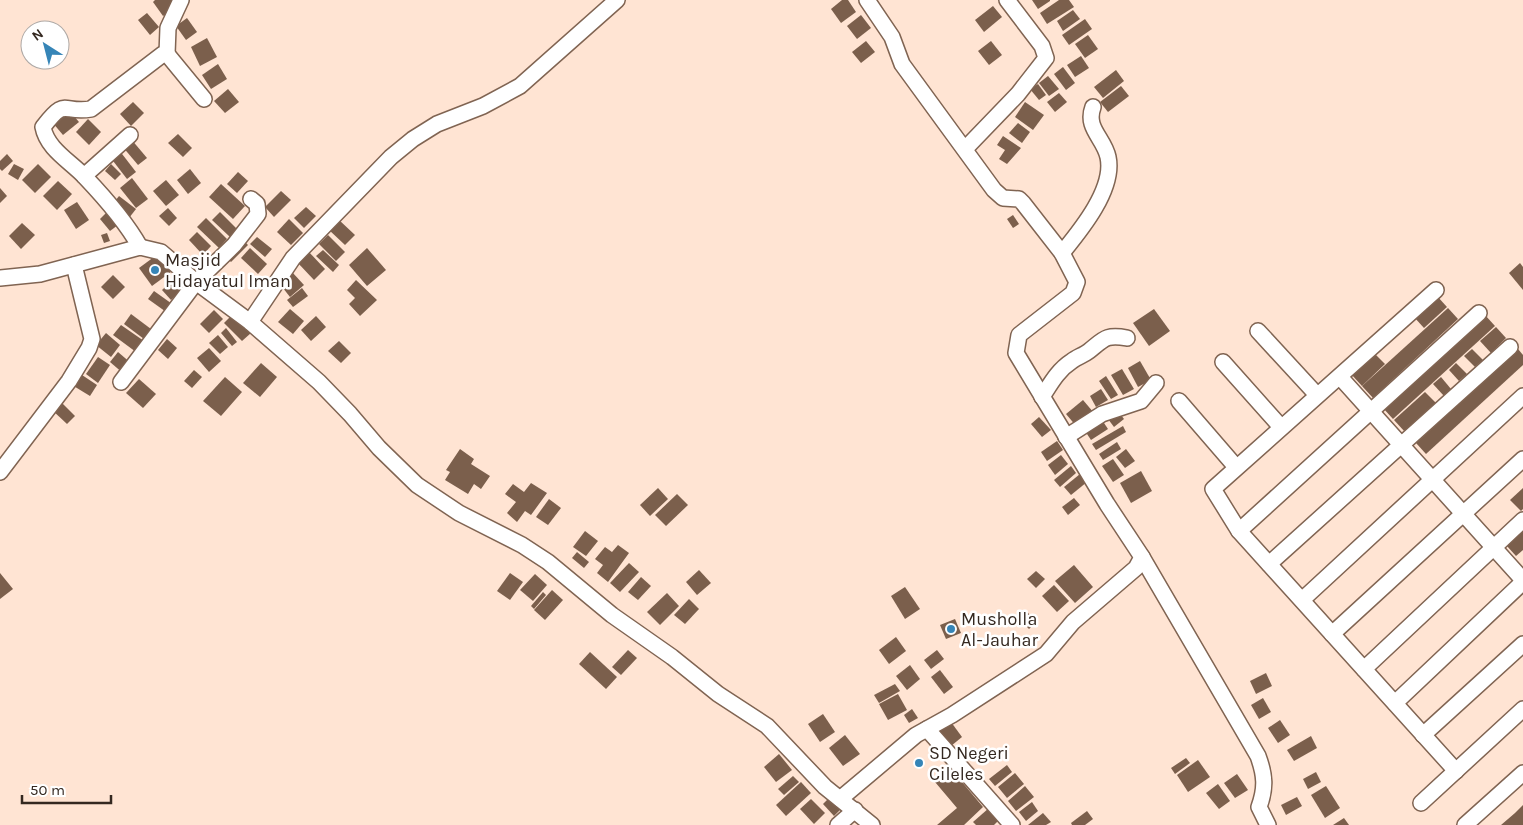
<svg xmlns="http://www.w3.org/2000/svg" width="1523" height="825" viewBox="0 0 1523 825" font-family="Karla,sans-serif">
<rect width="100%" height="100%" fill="#ffe4d3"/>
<!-- building -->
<g fill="#7b5f4c">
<polygon points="155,0 172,0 177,7 163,16 153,2"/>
<polygon points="842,0 848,0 856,12 841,23 831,9"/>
<polygon points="1032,0 1050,0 1050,1 1038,9"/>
<polygon points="1059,0 1069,0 1074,7 1047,24 1040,13"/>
<polygon points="993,6 1002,17 984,32 975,20"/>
<polygon points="1073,10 1080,19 1063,31 1057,21"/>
<polygon points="147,13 159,27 150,35 138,20"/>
<polygon points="861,15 871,28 857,39 847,26"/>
<polygon points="187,18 197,32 186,40 176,26"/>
<polygon points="1085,19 1092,29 1069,45 1062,35"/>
<polygon points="1088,35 1098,49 1085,58 1075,44"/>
<polygon points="207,38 217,57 200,66 191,47"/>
<polygon points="866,41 875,52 861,63 852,52"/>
<polygon points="991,41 1002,55 989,65 978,51"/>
<polygon points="1081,56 1089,68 1075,77 1067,65"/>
<polygon points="218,64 227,79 211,89 202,75"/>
<polygon points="1063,67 1075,83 1066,90 1054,74"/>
<polygon points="1116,70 1124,81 1103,98 1094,87"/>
<polygon points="1048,76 1059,89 1049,96 1039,83"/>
<polygon points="1038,84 1046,95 1039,100 1030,89"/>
<polygon points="1121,86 1129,96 1108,112 1100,102"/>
<polygon points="228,89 239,102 225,113 214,101"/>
<polygon points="1059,93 1067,102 1055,112 1047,102"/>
<polygon points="133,102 144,113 131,126 120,114"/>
<polygon points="1025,102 1044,115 1033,130 1015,117"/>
<polygon points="68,109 79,122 63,135 52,122"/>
<polygon points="88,119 101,132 89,145 76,132"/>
<polygon points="1018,123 1030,132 1022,143 1009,133"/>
<polygon points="178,134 192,148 183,157 168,143"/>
<polygon points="1003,136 1021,148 1007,164 999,159 1005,150 997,145"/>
<polygon points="131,139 147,158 138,165 122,146"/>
<polygon points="119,150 136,172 127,179 110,157"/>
<polygon points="7,154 13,161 2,171 0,169 0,161"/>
<polygon points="14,164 24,169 18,180 8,174"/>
<polygon points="38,164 51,177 35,193 22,180"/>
<polygon points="111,164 121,174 115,180 105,171"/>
<polygon points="190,169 201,183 188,194 177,180"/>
<polygon points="238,172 248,181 237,193 227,184"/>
<polygon points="132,178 148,199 136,208 120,188"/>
<polygon points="166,180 179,195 166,206 153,191"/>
<polygon points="58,181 72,194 57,210 43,196"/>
<polygon points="221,184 245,206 233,219 209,197"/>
<polygon points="0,188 7,196 0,203"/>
<polygon points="281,191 291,200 274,217 265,207"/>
<polygon points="119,196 136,209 129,218 112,205"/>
<polygon points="77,202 89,220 76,229 64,210"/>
<polygon points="306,207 316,216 304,228 294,218"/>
<polygon points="168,208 177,218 169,226 159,216"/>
<polygon points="107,212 118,225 110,231 100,219"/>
<polygon points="220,212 237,229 230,237 212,220"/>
<polygon points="1013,215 1019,224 1013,228 1007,219"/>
<polygon points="206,218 227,239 219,248 197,227"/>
<polygon points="289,219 303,233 291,245 277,232"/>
<polygon points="338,219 355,235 345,245 328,229"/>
<polygon points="22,223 35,235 21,249 9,236"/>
<polygon points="197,232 211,246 203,255 189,240"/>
<polygon points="107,233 110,241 104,243 101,235"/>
<polygon points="328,235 345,252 336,261 319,244"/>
<polygon points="257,237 272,249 265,257 250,244"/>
<polygon points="243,240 248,245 231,262 226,257"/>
<polygon points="250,248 267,264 258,274 241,258"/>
<polygon points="367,248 386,270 367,286 349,265"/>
<polygon points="323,250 339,265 333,272 316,256"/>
<polygon points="308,251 325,269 314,280 297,262"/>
<polygon points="158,254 171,272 152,286 139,268"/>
<polygon points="1520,263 1523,267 1523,290 1509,273"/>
<polygon points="292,272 304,285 290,297 279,283"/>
<polygon points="113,275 125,287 113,299 101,287"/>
<polygon points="176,277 185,287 171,300 162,290"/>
<polygon points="356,280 377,300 360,316 349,304 355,298 347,290"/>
<polygon points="302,288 308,296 293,307 287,300"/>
<polygon points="154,291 175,306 169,314 148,299"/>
<polygon points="1437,296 1447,307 1424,328 1414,317"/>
<polygon points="1448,308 1458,319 1373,398 1362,386"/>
<polygon points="290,309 304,321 293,334 278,322"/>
<polygon points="1154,309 1170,331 1149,346 1133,323"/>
<polygon points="214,310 223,319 209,333 200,324"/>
<polygon points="131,314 151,329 144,339 124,324"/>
<polygon points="233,314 251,333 242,341 224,323"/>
<polygon points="1485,315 1495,326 1393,419 1383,408"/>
<polygon points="316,316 326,327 311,341 301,330"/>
<polygon points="121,325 144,341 136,352 113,335"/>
<polygon points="1496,327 1506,338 1491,353 1480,341"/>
<polygon points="226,328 237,342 232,346 221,333"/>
<polygon points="106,333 120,345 111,357 96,345"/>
<polygon points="218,335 228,347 220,354 209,343"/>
<polygon points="167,339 177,348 168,359 158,350"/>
<polygon points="339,341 351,353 341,363 328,351"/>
<polygon points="209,348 221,361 209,372 197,358"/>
<polygon points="1472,349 1483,360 1475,367 1464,356"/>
<polygon points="1518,349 1523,355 1523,365 1426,454 1416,443"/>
<polygon points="118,352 132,364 124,374 110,362"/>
<polygon points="1374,353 1385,364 1362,386 1351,374"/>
<polygon points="98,357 110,365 98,383 86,374"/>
<polygon points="1140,361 1151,380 1138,387 1128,368"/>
<polygon points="261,363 277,377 260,397 243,383"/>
<polygon points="1456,363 1467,374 1459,381 1449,370"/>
<polygon points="1122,369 1134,389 1123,395 1111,375"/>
<polygon points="194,370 202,377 192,388 184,381"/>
<polygon points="79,373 97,385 90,396 72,385"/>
<polygon points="1106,376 1118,395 1111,399 1099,381"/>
<polygon points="225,377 242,392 221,416 203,401"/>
<polygon points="1441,377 1451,389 1444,396 1433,384"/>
<polygon points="139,379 156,394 143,408 126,393"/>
<polygon points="1101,389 1108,400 1096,407 1090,396"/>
<polygon points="1425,392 1436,403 1405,432 1394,420"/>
<polygon points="59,400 75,416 67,424 51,409"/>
<polygon points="1083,400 1094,413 1077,427 1066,414"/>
<polygon points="1118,411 1124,419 1114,427 1108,419"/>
<polygon points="1039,417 1051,430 1042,437 1031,424"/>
<polygon points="1102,420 1108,429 1091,440 1085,431"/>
<polygon points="1123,426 1126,432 1096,450 1092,444"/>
<polygon points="1057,441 1063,450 1047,461 1041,452"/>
<polygon points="1117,442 1121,449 1103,460 1099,454"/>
<polygon points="460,449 474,459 471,464 490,476 481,489 474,484 468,494 445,480 450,472 446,470"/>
<polygon points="1126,449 1135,461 1125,468 1116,457"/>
<polygon points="1061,455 1068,464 1055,475 1048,465"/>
<polygon points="1113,459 1124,475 1113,482 1102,466"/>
<polygon points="1071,466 1076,473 1060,487 1054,480"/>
<polygon points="1141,471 1152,491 1131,503 1120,483"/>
<polygon points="1080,474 1087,482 1071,495 1064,487"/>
<polygon points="531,483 547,493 531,515 525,511 517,522 507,513 516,502 505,494 513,484 524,492"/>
<polygon points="658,488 668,499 650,516 640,505"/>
<polygon points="1523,488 1523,509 1521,511 1510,500"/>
<polygon points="677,494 688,505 666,526 655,515"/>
<polygon points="1074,498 1080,505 1068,515 1062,507"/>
<polygon points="549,499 561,508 548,525 536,517"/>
<polygon points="1523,529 1523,550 1516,556 1506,545"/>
<polygon points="585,531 598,541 586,556 573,547"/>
<polygon points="618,545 629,553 608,582 597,573 603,565 595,559 605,547 612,552"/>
<polygon points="577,552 589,562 584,568 572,558"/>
<polygon points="629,563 639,572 620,592 610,583"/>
<polygon points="1074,565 1093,587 1075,603 1055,581"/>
<polygon points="699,570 711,583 697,595 686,582"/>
<polygon points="1036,571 1045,579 1036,588 1027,579"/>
<polygon points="0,573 13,589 0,599"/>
<polygon points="510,573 523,582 510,600 497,591"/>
<polygon points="535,574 547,585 533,601 520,590"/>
<polygon points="641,577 651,586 638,600 628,592"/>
<polygon points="1054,585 1069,601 1057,612 1042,596"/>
<polygon points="905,587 920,609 905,619 891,596"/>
<polygon points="552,590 563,600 545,620 534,610"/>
<polygon points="543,592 546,595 534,609 531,606"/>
<polygon points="667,593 679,606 660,625 647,612"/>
<polygon points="689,599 699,609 685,624 674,615"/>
<polygon points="1026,611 1037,622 1029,629 1018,618"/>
<polygon points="955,619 961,633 946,639 940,625"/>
<polygon points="896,637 906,651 889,664 879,650"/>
<polygon points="628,650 637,658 621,675 612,667"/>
<polygon points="937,650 944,659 931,669 924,660"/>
<polygon points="590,652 617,677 606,689 579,664"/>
<polygon points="910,665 920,679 907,690 896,676"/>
<polygon points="940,670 953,687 944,694 931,677"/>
<polygon points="1266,673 1272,686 1256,694 1250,681"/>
<polygon points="895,684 900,691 879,703 874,695"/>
<polygon points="898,694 907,710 888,720 879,704"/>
<polygon points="1263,698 1271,712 1259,719 1251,705"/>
<polygon points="912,709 918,718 909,723 904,715"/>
<polygon points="823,714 835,732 820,742 808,724"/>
<polygon points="1280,720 1290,735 1278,743 1268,728"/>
<polygon points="951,722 962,737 951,746 939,732"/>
<polygon points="845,735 860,754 843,766 829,748"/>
<polygon points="1311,736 1317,748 1294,761 1287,750"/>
<polygon points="779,754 792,770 776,782 764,767"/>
<polygon points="1186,758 1190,763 1175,774 1171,768"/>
<polygon points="1198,760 1210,777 1188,792 1177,775"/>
<polygon points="1007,765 1012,772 995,786 989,779"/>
<polygon points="951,769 983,807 964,825 937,825 957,808 935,782"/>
<polygon points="1316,772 1321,782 1308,789 1303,779"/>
<polygon points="1015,773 1024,784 1007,798 998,787"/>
<polygon points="1237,774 1248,790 1235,798 1224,783"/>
<polygon points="793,776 799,782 784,795 778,789"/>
<polygon points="801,782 811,793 786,816 776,805"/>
<polygon points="1218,784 1230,801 1219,809 1206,793"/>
<polygon points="1025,786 1034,797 1016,811 1008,801"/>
<polygon points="1326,786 1340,808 1325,818 1311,795"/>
<polygon points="832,795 843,807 834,816 823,804"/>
<polygon points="1297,797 1302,806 1286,815 1281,805"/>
<polygon points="811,799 825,813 814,824 800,809"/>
<polygon points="1032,802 1038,811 1026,821 1019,812"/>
<polygon points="1523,805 1523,825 1501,825 1515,813"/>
<polygon points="989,808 999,820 994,825 976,825 973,822"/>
<polygon points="1087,811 1093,819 1085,825 1072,825 1071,823"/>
<polygon points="1043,813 1051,822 1046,825 1028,825"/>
<polygon points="1344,818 1349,825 1333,825"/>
</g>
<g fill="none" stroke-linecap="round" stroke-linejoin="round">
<!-- minor casing -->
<g stroke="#806452" stroke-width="18">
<g id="minor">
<polyline points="167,54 168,28 181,0"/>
<polyline points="965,149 1018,94 1046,58 1042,46 1007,0"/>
<polyline points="84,176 130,135"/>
<path d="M 140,247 C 126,222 105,198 85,177 C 70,161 47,149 43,127 C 67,96 62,114 91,109 L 163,54 L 167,54 L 204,99"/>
<path d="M 1062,253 C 1080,231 1115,189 1108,157 C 1104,138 1085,128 1093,107"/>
<polyline points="0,278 40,274 140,247 161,252 196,282 250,322 319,382 350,414 379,448 417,485 459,513 522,545 548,562 612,615 672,657 718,694 767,726 825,787 872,825"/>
<polyline points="1436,290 1213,489 1239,531 1456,771"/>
<polyline points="250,322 293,258 391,157 413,139 437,124 483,106 520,86 617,0"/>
<polyline points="1258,331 1317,395"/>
<polyline points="1223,362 1281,427"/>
<polyline points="1340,377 1523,580"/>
<polyline points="121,382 196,282 234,245 258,214 257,204 251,199"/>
<path d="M 1042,397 C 1051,383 1058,370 1072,361 C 1077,357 1084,355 1089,351 C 1104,339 1106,334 1127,338"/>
<polyline points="1179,401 1236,467"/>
<polyline points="1066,437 1102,414 1141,401 1156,383"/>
<polyline points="0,472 69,381 89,348 92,339 74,265"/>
<polyline points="1239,531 1479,313"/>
<path d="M 1142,557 L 1258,756 C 1265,775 1266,788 1259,807 L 1268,825"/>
<polyline points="1269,564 1510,347"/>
<polyline points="1302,600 1523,396"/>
<polyline points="1332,634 1523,459"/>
<polyline points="1364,669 1523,520"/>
<polyline points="1395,703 1523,582"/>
<polyline points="927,729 1012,825"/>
<polyline points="1423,735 1523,644"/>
<polyline points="840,799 916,735 952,715 1046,654 1073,622 1136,568 1142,557 1107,504 1016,353 1019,335 1073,293 1077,282 1062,253 1023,203 1019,199 1003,198 994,190 902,64 892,37 867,0"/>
<polyline points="1421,803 1523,709"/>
<polyline points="838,825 855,810"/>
<polyline points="1465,825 1523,773"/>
</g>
</g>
<!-- minor -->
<use href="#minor" stroke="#fff" stroke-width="15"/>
</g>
<!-- markers -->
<g fill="#3685b7" stroke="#fff" stroke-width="2">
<circle cx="155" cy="270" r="5"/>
<circle cx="951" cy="629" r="5"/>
<circle cx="919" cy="763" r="5"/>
</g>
<g text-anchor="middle" stroke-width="5" stroke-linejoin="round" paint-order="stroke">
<!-- poi labels -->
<g font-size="18" fill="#342820" stroke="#fff" text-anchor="start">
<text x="165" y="266">Masjid<tspan x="165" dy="21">Hidayatul Iman</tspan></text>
<text x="961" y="625">Musholla<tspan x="961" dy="21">Al-Jauhar</tspan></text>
<text x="929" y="759">SD Negeri<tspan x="929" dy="21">Cileles</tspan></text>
</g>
</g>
<!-- north arrow -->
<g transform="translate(45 45) rotate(324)"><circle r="24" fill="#ffffff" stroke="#aea9a6"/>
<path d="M0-4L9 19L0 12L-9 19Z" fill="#3685b7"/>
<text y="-8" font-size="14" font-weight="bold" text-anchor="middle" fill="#342820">N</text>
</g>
<!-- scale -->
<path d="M22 795v8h89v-8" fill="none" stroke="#342820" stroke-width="2.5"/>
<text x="30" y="795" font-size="15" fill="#342820" stroke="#ffffff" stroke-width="4" paint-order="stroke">50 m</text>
</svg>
